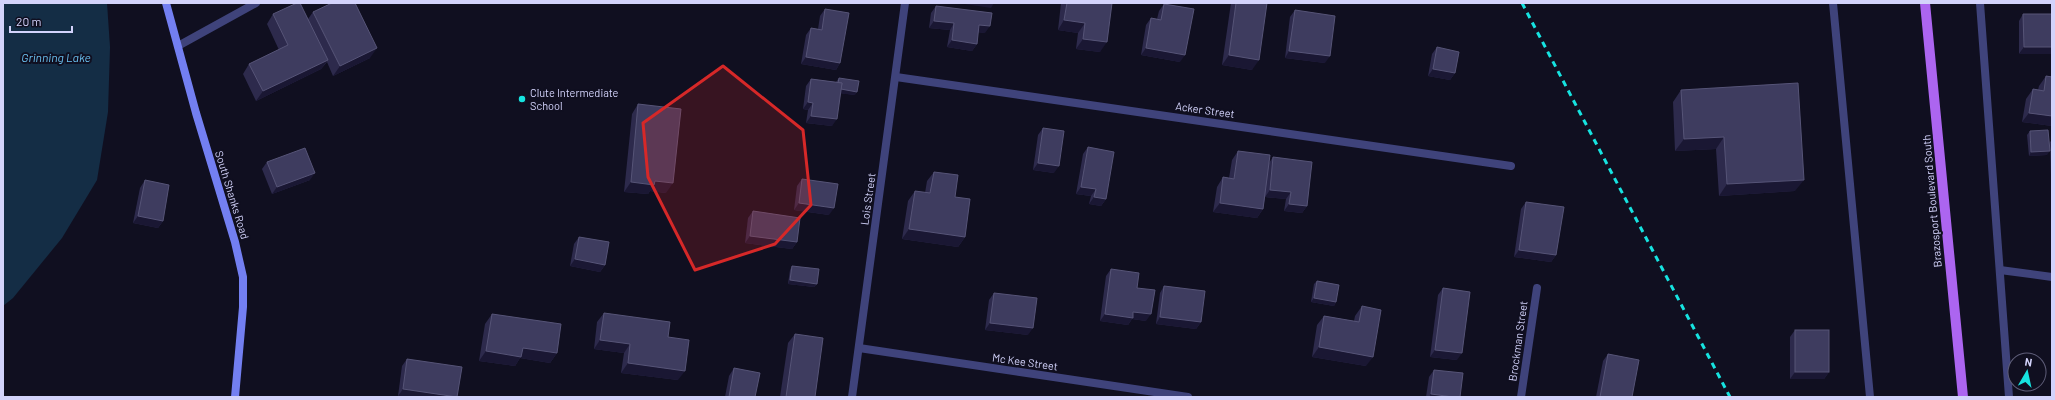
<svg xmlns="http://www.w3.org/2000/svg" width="2055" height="400" viewBox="0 0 2055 400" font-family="Barlow,sans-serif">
<rect width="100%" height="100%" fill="#100f20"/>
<!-- water -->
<polygon fill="#142d45" points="3,3 107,3 110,47 108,112 97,180 62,238 13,298 3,306"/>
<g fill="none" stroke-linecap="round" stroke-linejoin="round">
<!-- lane -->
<polyline stroke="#3f437b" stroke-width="8" points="178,46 256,3"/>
<!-- street -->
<g stroke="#3f437b" stroke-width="8">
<polyline points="1833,3 1870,397"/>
<polyline points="1980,3 2009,397"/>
<polyline points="896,77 1511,166"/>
<polyline points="2000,270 2052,277"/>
<polyline points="859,348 1188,397"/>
<polyline points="852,397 905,3"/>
<polyline points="1521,397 1537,288"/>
</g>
<!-- secondary -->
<polyline stroke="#737ff1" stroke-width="8" points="166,3 196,113 235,242 243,277 243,307 235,397"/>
<!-- primary -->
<polyline stroke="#ac65f0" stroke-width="10" points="1925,3 1963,397"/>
<!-- rail -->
<polyline stroke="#16e3e0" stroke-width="3" stroke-dasharray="6 5" stroke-linecap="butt" points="1522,3 1730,397"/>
</g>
<!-- wall -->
<g fill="#2d2a4c">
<polygon points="1061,3 1112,3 1100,52 1076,49 1078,33 1058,30"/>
<polygon points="1231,3 1267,3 1252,70 1222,65"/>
<polygon points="1164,4 1180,62 1141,55 1146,25 1151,18 1157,19 1159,11"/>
<polygon points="936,6 985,33 978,32 977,44 972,51 947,47 950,30 929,28 931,13"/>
<polygon points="825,9 840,63 836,70 801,64 806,35 811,28 818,29 820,16"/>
<polygon points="1295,10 1325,63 1285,58 1290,17"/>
<polygon points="313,12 370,58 333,76 327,62 321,69 256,101 243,74 249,64 279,50 267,24 273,14 308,19"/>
<polygon points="2023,14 2052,14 2019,54 2019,21"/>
<polygon points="1437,47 1455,73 1450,80 1428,76 1432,54"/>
<polygon points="2046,76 2052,77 2052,126 2022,122 2026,99 2033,89 2038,90 2039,86"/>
<polygon points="839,78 855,95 840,93 832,126 806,123 808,110 803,109 806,86 811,79 836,82"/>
<polygon points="1681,90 1795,191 1719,196 1716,149 1675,151 1673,102"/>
<polygon points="638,104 666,193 650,191 648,194 624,192 632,114"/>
<polygon points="1043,128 1054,173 1033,170 1038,135"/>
<polygon points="2030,131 2047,155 2029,156 2027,135"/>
<polygon points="2052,140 2052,209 2050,142"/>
<polygon points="1088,147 1106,199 1101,206 1089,204 1091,196 1076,194 1083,154"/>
<polygon points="1238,151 1269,163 1273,157 1307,206 1302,213 1284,211 1286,199 1265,197 1263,209 1257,218 1213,212 1217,187 1223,177 1229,178 1232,160"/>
<polygon points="267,162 310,180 272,194 262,169"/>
<polygon points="934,172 955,197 965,237 958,247 902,239 908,201 915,191 925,193 927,181"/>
<polygon points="802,179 829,215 794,210 797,186"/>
<polygon points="145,180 163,221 158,228 133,223 140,188"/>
<polygon points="1526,202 1556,255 1551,262 1514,257 1521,209"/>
<polygon points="753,211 797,242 792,249 745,243 748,218"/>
<polygon points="579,237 605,265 600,272 570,266 574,244"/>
<polygon points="792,266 817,284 814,287 788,284 790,270"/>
<polygon points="1111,269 1137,288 1146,321 1132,319 1128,325 1100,321 1106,276"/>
<polygon points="1317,281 1336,302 1334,306 1311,302 1314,284"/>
<polygon points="1164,286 1201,322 1196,329 1156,324 1160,293"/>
<polygon points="1443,288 1457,360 1430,357 1438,295"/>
<polygon points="994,293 1028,335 985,330 989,300"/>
<polygon points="1362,306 1366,366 1312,357 1317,325 1324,316 1354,321 1355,316"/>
<polygon points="604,313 668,337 678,380 621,373 624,353 594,349 597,322"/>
<polygon points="492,314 557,353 550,363 520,358 515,366 479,361 485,324"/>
<polygon points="1795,330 1829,372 1824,379 1790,379 1790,337"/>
<polygon points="795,334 815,397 780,397 788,343"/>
<polygon points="1608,354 1632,397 1596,397 1603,361"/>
<polygon points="407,359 457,397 406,397 398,396 402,366"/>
<polygon points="734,368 755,397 725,397 729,376"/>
<polygon points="1434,370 1460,397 1426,397 1429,377"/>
</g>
<!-- shaded-wall -->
<g fill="#1a1733">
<polygon points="958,3 994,3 991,8"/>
<polygon points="2041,3 2052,3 2052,4"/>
<polygon points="1064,20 1085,23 1078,33 1058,30"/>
<polygon points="934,21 954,23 950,30 929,28"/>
<polygon points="979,25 990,26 985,33 974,32"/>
<polygon points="1083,39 1107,42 1100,52 1076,49"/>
<polygon points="952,40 977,44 972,51 947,47"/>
<polygon points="2024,47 2052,47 2052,54 2019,54"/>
<polygon points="377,48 370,58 333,76 340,66"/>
<polygon points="1146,48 1185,55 1180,62 1141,55"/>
<polygon points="1289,51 1330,56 1325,63 1285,58"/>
<polygon points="1229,55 1259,60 1252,70 1222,65"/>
<polygon points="806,57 840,63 836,70 801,64"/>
<polygon points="328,60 321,69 256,101 263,91"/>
<polygon points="1433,69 1455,73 1450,80 1428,76"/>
<polygon points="839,89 857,92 855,95 836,93"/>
<polygon points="808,102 813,103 808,110 803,109"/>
<polygon points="2029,113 2052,116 2052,126 2022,122"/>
<polygon points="811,116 837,119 832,126 806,123"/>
<polygon points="1724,137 1716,149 1675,151 1684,139"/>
<polygon points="2050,151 2047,155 2029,156 2031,152"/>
<polygon points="1038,163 1059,166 1054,173 1033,170"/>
<polygon points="315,173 310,180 272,194 277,187"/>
<polygon points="1804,180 1795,191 1719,196 1727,184"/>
<polygon points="655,181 673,183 666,193 650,191 648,194 624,192 631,182"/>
<polygon points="1081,187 1096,189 1091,196 1076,194"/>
<polygon points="1270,190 1291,192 1286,199 1265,197"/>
<polygon points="1094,197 1106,199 1101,206 1089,204"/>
<polygon points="799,203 834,208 829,215 794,210"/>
<polygon points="1220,203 1263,209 1257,218 1213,212"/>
<polygon points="1289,204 1307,206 1302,213 1284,211"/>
<polygon points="138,216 163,221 158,228 133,223"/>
<polygon points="909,229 965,237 958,247 902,239"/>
<polygon points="750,236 797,242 792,249 745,243"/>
<polygon points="1519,250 1556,255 1551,262 1514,257"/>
<polygon points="575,259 605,265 600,272 570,266"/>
<polygon points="790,280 817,284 814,287 788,284"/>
<polygon points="1314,298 1336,302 1334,306 1311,302"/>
<polygon points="1133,312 1151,314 1146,321 1132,319 1128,325 1100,321 1105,314"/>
<polygon points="1160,317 1201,322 1196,329 1156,324"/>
<polygon points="990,323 1033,328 1028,335 985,330"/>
<polygon points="600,340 630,344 624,353 594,349"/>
<polygon points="1319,347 1373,357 1366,366 1312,357"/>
<polygon points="523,348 557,353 550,363 520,358 515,366 479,361 486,351"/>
<polygon points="1435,350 1462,353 1457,360 1430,357"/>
<polygon points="628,363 685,371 678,380 621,373"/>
<polygon points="1795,372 1829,372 1824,379 1790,379"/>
<polygon points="403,389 457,397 406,397 398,396"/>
<polygon points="1431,394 1453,397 1429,397"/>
</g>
<!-- building -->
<g fill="#3e3c5f" stroke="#565477">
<polygon points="297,3 300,3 328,60 263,91 249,64 288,45 273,14"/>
<polygon points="332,3 355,3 377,48 340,66 313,12"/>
<polygon points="1067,3 1112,3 1107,42 1083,39 1085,23 1064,20"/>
<polygon points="1236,3 1267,3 1259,60 1229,55"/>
<polygon points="1164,4 1194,9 1185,55 1146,48 1151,18 1161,20"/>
<polygon points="936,6 992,13 990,26 979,25 977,44 952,40 954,23 934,21"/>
<polygon points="825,9 849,13 840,63 806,57 811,28 822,30"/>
<polygon points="1295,10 1335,16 1330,56 1289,51"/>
<polygon points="2023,14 2052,14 2052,47 2024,47"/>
<polygon points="1437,47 1459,52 1455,73 1433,69"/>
<polygon points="2046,76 2052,77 2052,116 2029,113 2033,89 2044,91"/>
<polygon points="839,78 859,81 857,92 841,89 842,83 838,83"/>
<polygon points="811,79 842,83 837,119 811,116 813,103 808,102"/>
<polygon points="1798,83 1804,180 1727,184 1724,137 1684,139 1681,90"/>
<polygon points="638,104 681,109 673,183 655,181 654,185 631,182"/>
<polygon points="1043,128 1064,131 1059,166 1038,163"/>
<polygon points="2048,130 2050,151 2031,152 2030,131"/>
<polygon points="1088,147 1114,152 1106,199 1094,197 1096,189 1081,187"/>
<polygon points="305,148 315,173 277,187 267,162"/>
<polygon points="1238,151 1270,155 1263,209 1220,203 1223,177 1234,179"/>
<polygon points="1273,157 1312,162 1307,206 1289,204 1291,192 1270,190"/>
<polygon points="934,172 958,175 955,197 970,199 965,237 909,229 915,191 930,193"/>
<polygon points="802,179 838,184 834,208 799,203"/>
<polygon points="145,180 169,185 163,221 138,216"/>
<polygon points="1526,202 1564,207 1556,255 1519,250"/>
<polygon points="753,211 800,218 797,242 750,236"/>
<polygon points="579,237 609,242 605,265 575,259"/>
<polygon points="792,266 819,269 817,284 790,280"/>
<polygon points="1111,269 1139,273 1137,288 1155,290 1151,314 1133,312 1133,318 1105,314"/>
<polygon points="1317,281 1339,285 1336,302 1314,298"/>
<polygon points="1164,286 1205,291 1201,322 1160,317"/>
<polygon points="1443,288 1470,292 1462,353 1435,350"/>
<polygon points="994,293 1037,298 1033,328 990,323"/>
<polygon points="1362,306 1381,310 1373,357 1319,347 1324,316 1359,322"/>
<polygon points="604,313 670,322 668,337 689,340 685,371 628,363 630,344 600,340"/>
<polygon points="492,314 561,324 557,353 523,348 521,357 486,351"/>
<rect x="1795" y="330" width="34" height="42"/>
<polygon points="795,334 823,338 815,397 786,397"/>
<polygon points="1608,354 1639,360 1632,397 1600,397"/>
<polygon points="407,359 462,367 457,397 403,389"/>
<polygon points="734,368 760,373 755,397 729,397"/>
<polygon points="1434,370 1463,373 1460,397 1453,397 1431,394"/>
</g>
<!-- marked area -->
<path fill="#d62828" fill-opacity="0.2" stroke="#d62828" stroke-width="3" stroke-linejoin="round" d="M 723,66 L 803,130 L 811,205 L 775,244 L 695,270 L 648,177 L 643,123 Z"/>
<!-- markers -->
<circle fill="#16e3e0" stroke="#100f20" stroke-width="1.5" cx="522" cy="99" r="4"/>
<g text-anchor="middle" stroke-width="4" stroke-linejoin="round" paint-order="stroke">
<!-- poi labels -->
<g font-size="11" fill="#d3d3fb" stroke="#100f20" text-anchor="start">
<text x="530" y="97">Clute Intermediate<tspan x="530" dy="13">School</tspan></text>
</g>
<!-- street labels -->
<g font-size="11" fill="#d3d3fb" stroke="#100f20">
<text transform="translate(1205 110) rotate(8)" y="4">Acker Street</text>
<text transform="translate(232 195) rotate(73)" y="4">South Shanks Road</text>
<text transform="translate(868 199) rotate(-82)" y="4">Lois Street</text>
<text transform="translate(1932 201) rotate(-95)" y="4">Brazosport Boulevard South</text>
<text transform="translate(1518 341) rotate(-82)" y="4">Brockman Street</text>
<text transform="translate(1025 362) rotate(8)" y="4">Mc Kee Street</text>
</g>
<!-- water labels -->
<g font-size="12" font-style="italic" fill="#6bc2f1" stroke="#100f20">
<text x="56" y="62">Grinning Lake</text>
</g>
</g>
<!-- border -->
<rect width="2055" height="400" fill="none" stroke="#d3d3fb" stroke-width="8"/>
<!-- north arrow -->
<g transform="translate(2027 372) rotate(9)"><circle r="19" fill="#100f20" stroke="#5e5d78"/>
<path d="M0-3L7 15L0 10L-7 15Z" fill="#16e3e0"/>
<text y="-6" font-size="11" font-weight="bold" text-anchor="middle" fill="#d3d3fb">N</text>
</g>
<!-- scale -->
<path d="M10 26v6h62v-6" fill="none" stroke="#d3d3fb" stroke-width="2"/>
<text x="16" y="26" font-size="12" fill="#d3d3fb" stroke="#100f20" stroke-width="3" paint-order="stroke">20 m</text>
</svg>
